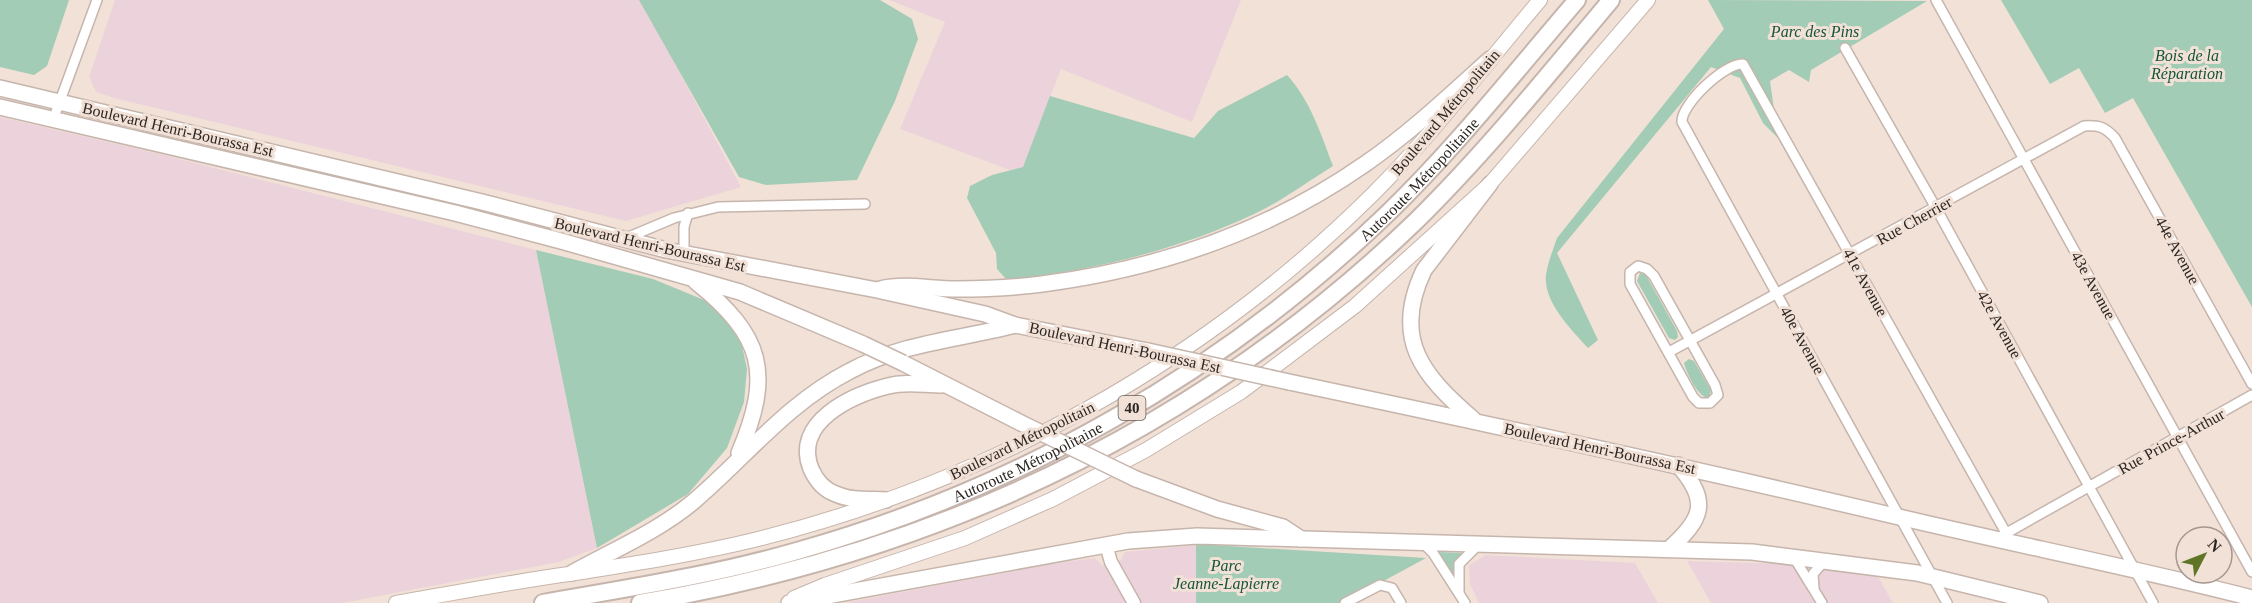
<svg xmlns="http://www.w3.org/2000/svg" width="2252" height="603" viewBox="0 0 2252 603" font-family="'Times New Roman',serif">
<rect width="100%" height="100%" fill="#f2e1d7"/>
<!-- industrial -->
<g fill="#ecd3db">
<polygon points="115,0 641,0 741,187 626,221 114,98 96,92 89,77"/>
<polygon points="889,0 1241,0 1192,122 1061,69 1023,167 1010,170 900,129 945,22"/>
<polygon points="0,117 168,156 536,250 597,548 559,562 342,603 0,603"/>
<polygon points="1196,545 1196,603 844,603 1057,563 1095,558 1102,565 1121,560 1125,552"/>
<polygon points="1486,555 1635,563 1658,603 1479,603 1470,584 1469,565"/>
<polygon points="1687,561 1786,564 1877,575 1893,603 1711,603"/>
</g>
<!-- green -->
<g fill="#a2ccb5">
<polygon points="0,0 69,0 47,66 34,75 0,67"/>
<polygon points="639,0 880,0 912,19 918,39 895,101 857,180 766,185 739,177"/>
<path d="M 1708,0 L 1927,1 L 1811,70 L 1809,82 L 1789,70 L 1770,81 L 1778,138 L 1763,123 L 1740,78 L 1711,67 L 1557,253 L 1598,340 L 1588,348 C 1572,330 1543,302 1546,275 C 1548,262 1553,250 1557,238 L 1724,29 Z"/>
<polygon points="2001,0 2252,0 2252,307 2133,98 2105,113 2079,68 2050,84"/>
<path d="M 1287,75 C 1310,100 1321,134 1333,166 C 1307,182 1282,201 1254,214 C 1184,248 1083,274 1006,279 L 997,269 L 996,253 L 967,198 L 970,186 L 992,175 L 1023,167 L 1050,96 L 1194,138 L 1218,111 Z"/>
<polygon points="536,250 653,279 709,302 739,331 747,369 744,402 727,448 688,494 597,548"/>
<polygon points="1640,273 1646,275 1677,331 1678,337 1675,340 1669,338 1637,281"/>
<path d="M 1689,359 L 1694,361 L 1711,390 L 1709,398 C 1698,398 1687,374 1684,363 Z"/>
<polygon points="1196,544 1426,558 1343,603 1196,603"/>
<polygon points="1437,552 1462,553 1455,563 1452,576"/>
</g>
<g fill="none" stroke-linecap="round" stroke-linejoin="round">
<!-- minor casing -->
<g stroke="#c6b5ac" stroke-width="12">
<g id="minor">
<polyline points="1936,0 2252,572"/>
<polyline points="1845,48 1936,208 2153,603"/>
<polyline points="53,120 97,0"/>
<polyline points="624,239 674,218 718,207 865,204"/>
<polyline points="684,254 684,227 688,213"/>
<polygon points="1638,266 1647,269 1654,276 1715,385 1718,395 1710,403 1699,403 1693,397 1630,284 1630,272"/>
<path d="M 1669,352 L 2084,126 C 2099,125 2105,127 2115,138 L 2252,384"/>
<polyline points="2003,535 2252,395"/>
<polyline points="1422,542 1433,553 1465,603"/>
<polyline points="1793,556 1822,603"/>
<polyline points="1814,588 1813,574 1825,560"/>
<polyline points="1459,592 1459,564 1478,545"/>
<polyline points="1345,603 1380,585 1392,588 1401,603"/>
<path d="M 1947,603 L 1682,122 C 1681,104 1725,63 1743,64 L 2006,533"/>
</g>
</g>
<!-- tertiary casing -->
<g stroke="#c6b5ac" stroke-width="15">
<polyline id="tertiary" points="1106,545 1111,562 1134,603"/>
</g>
<!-- secondary casing -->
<g stroke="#c6b5ac" stroke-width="16">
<g id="secondary">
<polyline points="794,598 825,585 965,538 1053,499 1146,450 1241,392 1355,306 1490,184 1648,0"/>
<path d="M 396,603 C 454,593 511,582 569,574 C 631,564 692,555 754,540 C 986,483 1203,363 1373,194 C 1434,133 1485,65 1540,0"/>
</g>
</g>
<!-- primary casing -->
<g stroke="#c6b5ac" stroke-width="18">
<g id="primary">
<polyline points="0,88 482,202 666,250 877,290 985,314 1015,325 1148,351"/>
<polyline points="0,107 455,213 561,241 740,292 863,344"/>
<path d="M 696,282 C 763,336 773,373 739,453"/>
<path d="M 880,289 C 905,283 930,289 956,289 C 984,289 1013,288 1042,284 C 1158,269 1269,231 1365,164 C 1410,133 1450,95 1490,59"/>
<polyline points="903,363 1021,423"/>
<path d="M 1289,382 C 1493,425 1696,469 1899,517 C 2017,545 2135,568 2252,598"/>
<path d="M 1473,419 C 1423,376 1391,339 1424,270 L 1490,184"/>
<polyline points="1136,479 1217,509 1283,527 1301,539"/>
<path d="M 886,500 C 870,499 851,501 836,494 C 824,490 816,480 811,469 C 792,422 852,395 888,386 C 906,381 924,385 942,385"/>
<path d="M 1669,549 C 1703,519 1710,501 1678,465"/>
<path d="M 572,573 C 613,550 657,532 693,502 C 746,457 787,403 850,371 C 904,342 958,340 1015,325"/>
<polyline points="789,603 1128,541 1197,536 1752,552 1917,573 2040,603"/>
</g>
</g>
<!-- motorway casing -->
<g stroke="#c6b5ac" stroke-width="20">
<g id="motorway">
<path id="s1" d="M 543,603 C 628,588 714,575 797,551 C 1018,489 1222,373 1388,213 C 1456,147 1515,72 1577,0"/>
<path d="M 640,603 C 935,553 1199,430 1416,221 C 1486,152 1548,75 1611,0"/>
</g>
</g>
<!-- minor -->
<use href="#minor" stroke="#fff" stroke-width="9"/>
<!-- tertiary -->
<use href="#tertiary" stroke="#fff" stroke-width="12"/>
<!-- secondary -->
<use href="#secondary" stroke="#fff" stroke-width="14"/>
<!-- primary -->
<use href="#primary" stroke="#fff" stroke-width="15"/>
<!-- motorway -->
<use href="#motorway" stroke="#fff" stroke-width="16"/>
<!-- primary-bridge casing -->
<g stroke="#c6b5ac" stroke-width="18" stroke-linecap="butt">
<g id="primary-bridge">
<polyline points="863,344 903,363"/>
<polyline points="1148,351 1289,382"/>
<polyline points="1021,423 1136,479"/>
</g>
</g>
<!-- primary-bridge -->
<use href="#primary-bridge" stroke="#fff" stroke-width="15"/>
</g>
<g text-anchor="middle" stroke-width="6" stroke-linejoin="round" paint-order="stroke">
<!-- shield labels -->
<rect fill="#f2e1d7" stroke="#685f59" stroke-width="1.5" x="1118.5" y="396" width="27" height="24" rx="4.5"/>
<g font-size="15" font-weight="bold" fill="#2d2723">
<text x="1132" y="413">40</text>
</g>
<!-- park labels -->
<g font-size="16" font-style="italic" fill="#155338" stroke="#f2e1d7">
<text x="1815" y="37">Parc des Pins</text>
<text x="2187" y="61">Bois de la<tspan x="2187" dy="18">Réparation</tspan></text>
<text x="1226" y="571">Parc<tspan x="1226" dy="18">Jeanne-Lapierre</tspan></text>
</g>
<!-- street labels -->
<g font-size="16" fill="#2d2723" stroke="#f2e1d7">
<text transform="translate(1445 112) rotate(-50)" y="6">Boulevard Métropolitain</text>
<text transform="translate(178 129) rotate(13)" y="6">Boulevard Henri-Bourassa Est</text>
<text dy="6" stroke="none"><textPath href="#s1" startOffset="993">Autoroute Métropolitaine</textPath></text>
<text transform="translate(1914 220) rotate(-29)" y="6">Rue Cherrier</text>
<text transform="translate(650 244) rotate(13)" y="6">Boulevard Henri-Bourassa Est</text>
<text transform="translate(2178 250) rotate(61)" y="6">44e Avenue</text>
<text transform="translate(1866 282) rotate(61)" y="6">41e Avenue</text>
<text transform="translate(2094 285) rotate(61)" y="6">43e Avenue</text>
<text transform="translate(2000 324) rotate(61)" y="6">42e Avenue</text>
<text transform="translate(1803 340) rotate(61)" y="6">40e Avenue</text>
<text transform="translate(1125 347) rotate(12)" y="6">Boulevard Henri-Bourassa Est</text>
<text transform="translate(1022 440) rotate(-26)" y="6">Boulevard Métropolitain</text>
<text transform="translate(2171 441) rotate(-29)" y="6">Rue Prince-Arthur</text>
<text transform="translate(1600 448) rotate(12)" y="6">Boulevard Henri-Bourassa Est</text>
<text dy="6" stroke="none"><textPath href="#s1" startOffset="507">Autoroute Métropolitaine</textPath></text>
</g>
</g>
<!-- north arrow -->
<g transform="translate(2204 555) rotate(48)"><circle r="28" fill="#f2e1d7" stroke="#a3978f" stroke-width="1.5"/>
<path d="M0-4.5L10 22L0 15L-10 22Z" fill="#5f7627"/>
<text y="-9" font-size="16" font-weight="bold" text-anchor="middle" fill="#2d2723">N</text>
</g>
</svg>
